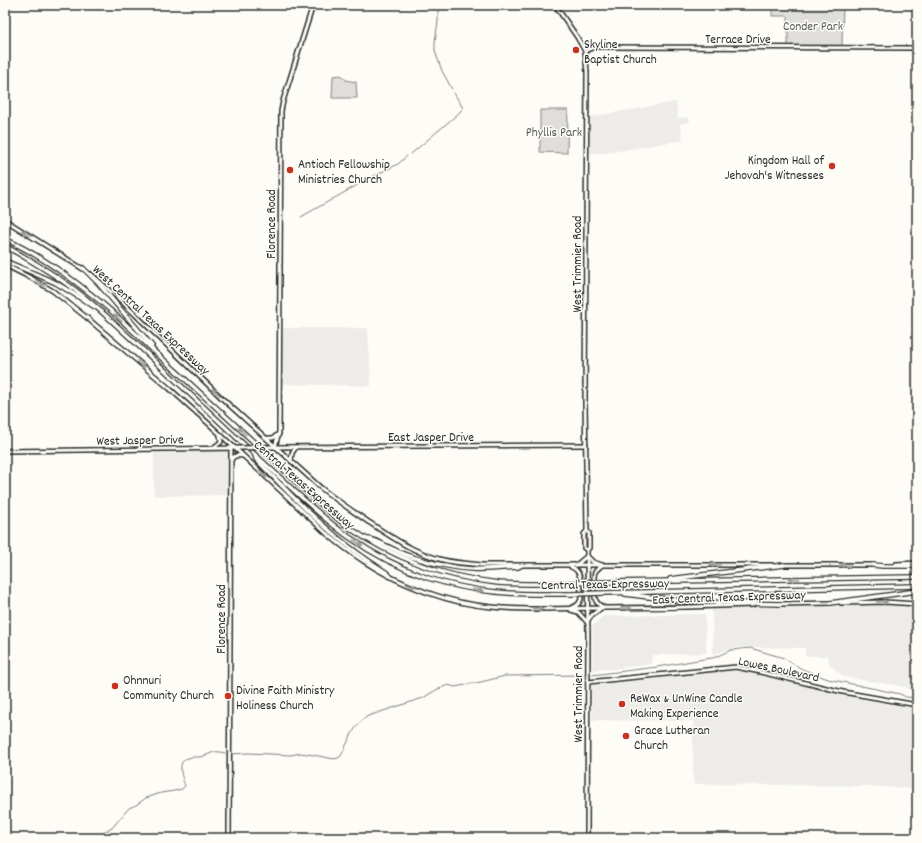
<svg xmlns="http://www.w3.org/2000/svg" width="922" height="843" viewBox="0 0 922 843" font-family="Dekko,sans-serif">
<rect width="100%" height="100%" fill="#fdfcf7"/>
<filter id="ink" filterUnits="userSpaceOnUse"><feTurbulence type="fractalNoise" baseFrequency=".025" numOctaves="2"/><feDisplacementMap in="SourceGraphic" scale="8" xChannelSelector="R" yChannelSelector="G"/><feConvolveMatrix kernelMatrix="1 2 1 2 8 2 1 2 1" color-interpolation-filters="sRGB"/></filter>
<g filter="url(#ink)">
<!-- built -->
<g fill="#edece8">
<polygon points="676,102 678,118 689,117 690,122 680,124 683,140 607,153 588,153 589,117"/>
<polygon points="282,328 368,328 371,386 280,384"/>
<polygon points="912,360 917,360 917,416 911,416"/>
<polygon points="228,450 229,495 154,496 154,451"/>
<polygon points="888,605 917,606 917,694 913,693 906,687 844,677 829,664 828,656 805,656 805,648 737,647 713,654 712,609 772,607"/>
<polygon points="705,614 706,653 652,655 651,664 613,669 592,670 592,626 603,616"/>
<polygon points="731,670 739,670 749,672 866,700 917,708 917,789 868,786 693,784 693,721 592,720 592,687 594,685"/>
</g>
<!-- green -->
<g fill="#dfdeda" stroke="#858482">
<polygon points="772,5 843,5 842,46 788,46 788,16 772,16"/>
<polygon points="341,75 346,80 356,82 357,98 332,98 333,76"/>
<polygon points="540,110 568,110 567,153 540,152"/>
</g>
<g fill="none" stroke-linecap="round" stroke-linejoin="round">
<!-- stream -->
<g stroke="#7e7d7b" stroke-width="1">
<polyline points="438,5 438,21 435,42 435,51 442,71 452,89"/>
<polyline points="411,154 459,113 463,108 454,93"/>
<polyline points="366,180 398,164 407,156"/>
<polyline points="301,217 361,183"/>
<polyline points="592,675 657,667 704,659 713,658 731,650 750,648 784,658 802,669 828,679 900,694 906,697 917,698"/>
<path d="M 231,754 L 249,753 L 291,755 L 300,753 L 308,754 L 334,759 L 338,758 L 341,756 C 348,742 354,724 368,716 L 423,698 L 436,690 L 448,685 L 455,687 L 481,682 L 505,676 L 584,675"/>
<path d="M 95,838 L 112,828 L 129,808 L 136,805 L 146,798 L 161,793 L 174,791 L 182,789 L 185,786 C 182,778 176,761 188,758 C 193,756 199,758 204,756 C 213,753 214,750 225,753"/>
</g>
<!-- secondary casing -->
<g stroke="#2b2b2b" stroke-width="6">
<g id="secondary">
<polyline points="555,5 577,37 585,51 587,72 585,401 587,531 589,533 589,548 587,550 587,556 588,637 587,838"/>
<polyline points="585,51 594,47 598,47 917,48"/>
<polyline points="5,220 83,269"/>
<path d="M 5,265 L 31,278 L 53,291 L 86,317 L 169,388 L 208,423 L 326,533 C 338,543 351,553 365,562 C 400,585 450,604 492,607 C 530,611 567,608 605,608 C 654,608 704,607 753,605"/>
<path d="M 91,274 L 117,297 L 226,402 L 321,488 C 336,500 351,510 367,521 C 391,537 414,553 443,560 C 456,563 470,564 483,565 L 772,565"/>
<polyline points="268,438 273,438 279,434"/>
<polyline points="269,447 586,445"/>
<polyline points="275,447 279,432 281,111 283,101 313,5"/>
<polyline points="213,448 221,442 220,435"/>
<polyline points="5,451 242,448"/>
<path d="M 231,460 C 234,455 237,455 243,456"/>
<polyline points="291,461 292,453 296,447"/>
<polyline points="587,531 584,534 584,548 587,550"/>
<path d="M 587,556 L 593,562 L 602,565 C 599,568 596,570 595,572 C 593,577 594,597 596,601 C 598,604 600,606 603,607"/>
<polyline points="896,564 917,563"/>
<polyline points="576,565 580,562 587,556"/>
<polyline points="782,565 874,565"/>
<polyline points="841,603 885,602 917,604"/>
<polyline points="779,604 831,603"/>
<path d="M 571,608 C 576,606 579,605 581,599 C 580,589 584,571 571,567"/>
<polyline points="571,610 578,612 587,622"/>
<polyline points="588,620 592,615 600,609"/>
<polyline points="588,682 736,667 756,671 843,692 917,705"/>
<polyline points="229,838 231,448"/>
</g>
</g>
<!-- highway casing -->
<g stroke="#2b2b2b" stroke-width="6">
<g id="highway">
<path d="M 5,239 C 38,254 69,276 97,299 C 117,315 136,334 155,352 C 193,386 231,421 269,456 C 295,480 320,506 348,527 C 371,543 395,555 421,565 C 445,574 472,580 498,583 C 522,585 546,584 570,583"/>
<path d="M 5,246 C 34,262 63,279 89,301 C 112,320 133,341 155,361 C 194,398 233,435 273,471 C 298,494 322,518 349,537 C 373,554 400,568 428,578 C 450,585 473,590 496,592 C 521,595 546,594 571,594"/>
<polyline points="5,261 31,272 56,283 95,307"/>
<polyline points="83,268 99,284 152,346"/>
<path d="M 255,455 L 256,459 C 282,486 308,513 337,537 C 352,550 370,562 387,573 L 390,576"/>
<path d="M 369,539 C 378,541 386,546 395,550 C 400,553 406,555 412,557 C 431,563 452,568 472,569 C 487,570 503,568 518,567 L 522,565"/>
<polyline points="873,565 883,566 917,566"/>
<polyline points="670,579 784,565"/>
<polyline points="609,582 917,577"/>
<polyline points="604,593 917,586"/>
<polyline points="625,594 673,600 699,602 781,604"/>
<polyline points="830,603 917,591"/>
</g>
</g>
<!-- secondary -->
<use href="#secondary" stroke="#fdfcf7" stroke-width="3"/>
<!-- highway -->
<use href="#highway" stroke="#fdfcf7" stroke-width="3.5"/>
<!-- secondary-bridge casing -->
<g stroke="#2b2b2b" stroke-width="6" stroke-linecap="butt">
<polyline id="secondary-bridge" points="242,448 269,447"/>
</g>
<!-- highway-bridge casing -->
<g stroke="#2b2b2b" stroke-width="6" stroke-linecap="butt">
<g id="highway-bridge">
<polyline points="570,583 609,582"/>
<polyline points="571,594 604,593"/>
</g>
</g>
<!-- secondary-bridge -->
<use href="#secondary-bridge" stroke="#fdfcf7" stroke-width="3"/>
<!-- highway-bridge -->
<use href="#highway-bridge" stroke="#fdfcf7" stroke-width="3.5"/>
</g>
<!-- one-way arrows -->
<defs><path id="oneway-solid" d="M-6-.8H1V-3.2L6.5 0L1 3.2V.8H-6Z"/></defs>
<g fill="#9e9e9b">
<use href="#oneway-solid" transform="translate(26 233) rotate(-149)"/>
<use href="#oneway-solid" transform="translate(40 283) rotate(32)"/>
<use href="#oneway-solid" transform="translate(118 318) rotate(-137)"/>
<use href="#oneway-solid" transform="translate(141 364) rotate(40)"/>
<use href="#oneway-solid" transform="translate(216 392) rotate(-137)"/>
<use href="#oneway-solid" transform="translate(242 431) rotate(-137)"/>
<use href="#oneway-solid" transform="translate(263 474) rotate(44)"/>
<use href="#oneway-solid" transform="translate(358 543) rotate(33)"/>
<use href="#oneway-solid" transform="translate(715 565) rotate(-180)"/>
<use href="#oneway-solid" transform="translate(845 565) rotate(180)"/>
<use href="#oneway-solid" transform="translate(794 579) rotate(179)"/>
<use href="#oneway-solid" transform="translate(411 585) rotate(23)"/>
<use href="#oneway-solid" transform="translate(478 590) rotate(8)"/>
<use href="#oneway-solid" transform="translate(882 602) rotate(-1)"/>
<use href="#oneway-solid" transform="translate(626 608) rotate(1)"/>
<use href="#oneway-solid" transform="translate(538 609) rotate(1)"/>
</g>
</g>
<!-- markers -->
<g fill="#c8321e" stroke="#fdfcf7" stroke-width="1.5">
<circle cx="576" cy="50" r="4"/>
<circle cx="832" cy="166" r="4"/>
<circle cx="290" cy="170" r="4"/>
<circle cx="115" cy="686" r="4"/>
<circle cx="228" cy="696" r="4"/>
<circle cx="622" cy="704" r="4"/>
<circle cx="626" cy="736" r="4"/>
</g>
<g text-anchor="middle" stroke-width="3" stroke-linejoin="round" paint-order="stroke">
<!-- park labels -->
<g font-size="13" fill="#585857" stroke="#fdfcf7">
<text x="813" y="30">Conder Park</text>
<text x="554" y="136">Phyllis Park</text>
</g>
<!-- street labels -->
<g font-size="13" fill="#2b2b2b" stroke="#fdfcf7">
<text x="738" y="43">Terrace Drive</text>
<text transform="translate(270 224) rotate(-90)" y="5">Florence Road</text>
<text transform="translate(576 264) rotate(-90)" y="5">West Trimmier Road</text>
<text transform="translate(152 319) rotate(43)" y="5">West Central Texas Expressway</text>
<text x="431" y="441">East Jasper Drive</text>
<text transform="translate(140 439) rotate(-1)" y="5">West Jasper Drive</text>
<text transform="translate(305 484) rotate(41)" y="5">Central Texas Expressway</text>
<text transform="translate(605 583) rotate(-1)" y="5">Central Texas Expressway</text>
<text transform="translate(729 596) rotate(-2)" y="5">East Central Texas Expressway</text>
<text transform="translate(220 619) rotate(-90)" y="5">Florence Road</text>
<text transform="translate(779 668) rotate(12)" y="5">Lowes Boulevard</text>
<text transform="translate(577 694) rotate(-90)" y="5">West Trimmier Road</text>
</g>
<!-- poi labels -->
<g font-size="13" fill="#2b2b2b" stroke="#fdfcf7" text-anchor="start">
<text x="584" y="48">Skyline<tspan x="584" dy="15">Baptist Church</tspan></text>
<text x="824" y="164" text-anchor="end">Kingdom Hall of<tspan x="824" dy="15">Jehovah's Witnesses</tspan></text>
<text x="298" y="168">Antioch Fellowship<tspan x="298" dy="15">Ministries Church</tspan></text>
<text x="123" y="684">Ohnnuri<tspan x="123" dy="15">Community Church</tspan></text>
<text x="236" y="694">Divine Faith Ministry<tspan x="236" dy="15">Holiness Church</tspan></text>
<text x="630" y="702">ReWax &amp; UnWine Candle<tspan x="630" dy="15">Making Experience</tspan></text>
<text x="634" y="734">Grace Lutheran<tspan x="634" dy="15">Church</tspan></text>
</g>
</g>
<!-- margin -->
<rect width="922" height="843" fill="none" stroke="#fdfcf7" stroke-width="20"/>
<rect x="10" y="10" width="902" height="823" fill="none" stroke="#2b2b2b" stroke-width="1.5" filter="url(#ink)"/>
</svg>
